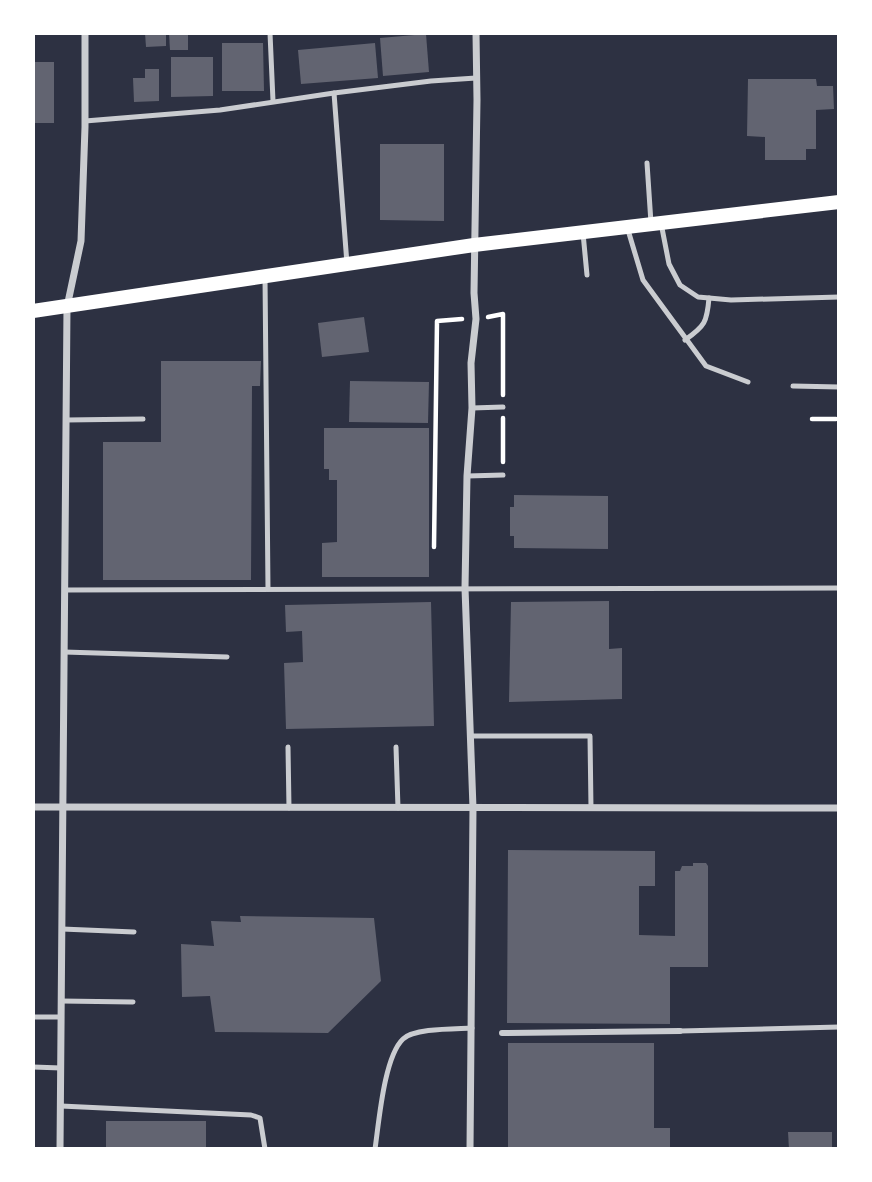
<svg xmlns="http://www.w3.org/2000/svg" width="872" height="1182" viewBox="0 0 872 1182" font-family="Bitter,serif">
<rect width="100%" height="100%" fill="#2d3142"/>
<!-- building -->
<g fill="#626471">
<polygon points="145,33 166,33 166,46 146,47"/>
<polygon points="169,33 188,33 188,50 170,50"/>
<polygon points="426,34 429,72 383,76 380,38"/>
<polygon points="222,43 263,43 264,91 222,91"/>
<polygon points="375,43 378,78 301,84 298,50"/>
<polygon points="171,57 213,57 213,96 171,97"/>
<rect x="33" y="62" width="21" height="61"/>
<polygon points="145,69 159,69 159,101 134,102 133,78 145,78"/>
<polygon points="748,79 816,79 817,86 833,86 834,109 816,110 816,149 806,149 806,160 765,160 765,137 747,136"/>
<polygon points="380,144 444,144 444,221 380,220"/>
<polygon points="364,317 369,352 322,357 318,323"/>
<polygon points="161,361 261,361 260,386 252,386 251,580 103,580 103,442 161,442"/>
<polygon points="350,381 429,382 428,423 349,422"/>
<polygon points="324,428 429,428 429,577 322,577 322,543 337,542 337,480 329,480 329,469 324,469"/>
<polygon points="514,495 608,496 608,549 514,548 514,536 510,536 510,507 514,507"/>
<polygon points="609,601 609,649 622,648 622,699 509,702 511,602"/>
<polygon points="431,602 434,726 286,729 284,663 303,662 302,631 286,632 285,605"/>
<polygon points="508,850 655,851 655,886 639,886 639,935 675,936 675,871 680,871 682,866 693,866 693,863 706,863 708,866 708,967 670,967 670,1024 507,1023"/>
<polygon points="240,916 374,918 381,981 328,1033 215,1032 210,996 182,997 181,944 214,946 211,921 241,922"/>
<polygon points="508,1043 654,1043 654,1128 670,1128 670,1149 508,1149"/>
<rect x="106" y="1121" width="100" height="28"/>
<polygon points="788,1132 832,1132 832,1149 789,1149"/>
</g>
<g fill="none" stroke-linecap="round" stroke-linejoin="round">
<!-- path -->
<g stroke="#fff" stroke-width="4.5">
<polyline points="488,317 503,314 503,395"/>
<polyline points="812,419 836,419"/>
<polyline points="503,462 503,418"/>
<polyline points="434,547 437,321 462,319"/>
</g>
<!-- service -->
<g stroke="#caccd0" stroke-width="5">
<polyline points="270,33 273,101"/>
<polyline points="334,93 347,264"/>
<polyline points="85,121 220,110 334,93 431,81 476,78"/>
<polyline points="647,163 651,223"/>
<polyline points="661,223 669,264 680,285 698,297 731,300 839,297"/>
<polyline points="628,230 643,280 706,366 748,382"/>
<polyline points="583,233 587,275"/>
<polyline points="265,277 268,589"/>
<path d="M 685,340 C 705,326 707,322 709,298"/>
<polyline points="793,386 839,387"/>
<polyline points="472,408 503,407"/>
<polyline points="66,420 143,419"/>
<polyline points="467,476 503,475"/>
<polyline points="65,590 839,588"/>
<polyline points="64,652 227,657"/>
<polyline points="471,736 590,736 591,808"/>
<polyline points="288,747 289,808"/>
<polyline points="396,747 398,808"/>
<polyline points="62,929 134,932"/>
<polyline points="61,1001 133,1002"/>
<polyline points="33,1017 61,1017"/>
<polyline points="680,1031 839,1027"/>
<polyline points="33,1067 61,1068"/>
<polyline points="61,1106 251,1115 260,1118 265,1149"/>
<path d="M 375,1149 C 379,1122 384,1057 403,1039 C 414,1028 456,1029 472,1028"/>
</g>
<!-- pedestrian -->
<polyline stroke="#caccd0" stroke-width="6" points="502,1033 680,1031"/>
<!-- minor -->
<g stroke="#caccd0" stroke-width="7">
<polyline points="33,807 839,808"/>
<polyline points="60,1149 67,307 81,241 85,127 85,33"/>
<polyline points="470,1149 473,808 465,588 467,476 472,408 471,363 476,319 474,293 477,100 476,33"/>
</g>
<!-- secondary -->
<polyline stroke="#fff" stroke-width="14" points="33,311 474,245 839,202"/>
</g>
<!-- border -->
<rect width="872" height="1182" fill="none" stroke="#ffffff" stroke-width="70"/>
</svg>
